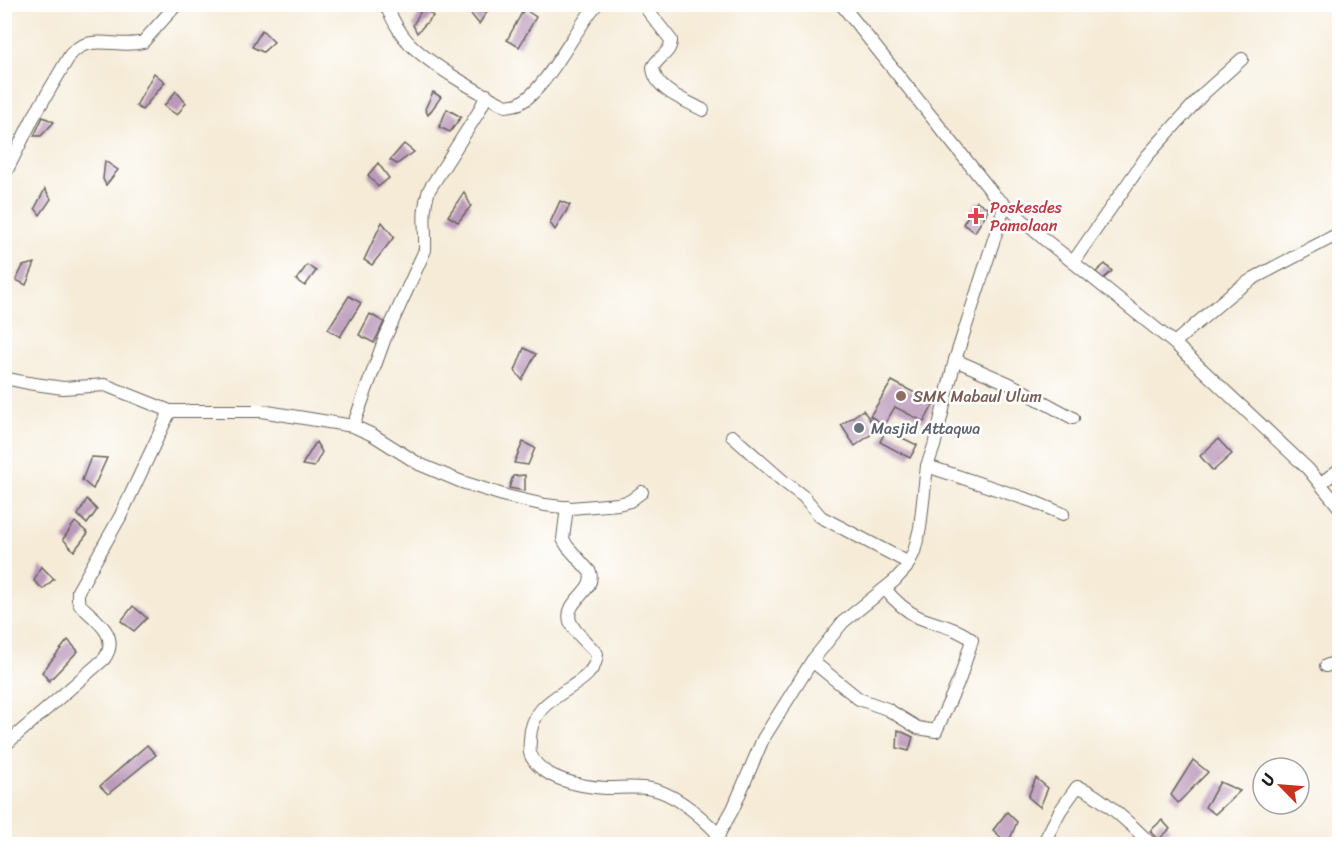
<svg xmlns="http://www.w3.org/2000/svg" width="1344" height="849" viewBox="0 0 1344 849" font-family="Sriracha,sans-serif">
<rect width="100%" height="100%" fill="#fff"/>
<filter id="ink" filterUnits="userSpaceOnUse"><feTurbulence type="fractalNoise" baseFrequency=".0167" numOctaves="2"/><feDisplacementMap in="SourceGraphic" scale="12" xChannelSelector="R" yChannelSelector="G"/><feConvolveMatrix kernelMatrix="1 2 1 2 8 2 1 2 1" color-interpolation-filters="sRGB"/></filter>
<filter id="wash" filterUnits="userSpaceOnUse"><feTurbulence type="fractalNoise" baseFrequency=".008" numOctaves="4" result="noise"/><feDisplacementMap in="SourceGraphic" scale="24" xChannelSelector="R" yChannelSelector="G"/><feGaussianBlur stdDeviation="1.35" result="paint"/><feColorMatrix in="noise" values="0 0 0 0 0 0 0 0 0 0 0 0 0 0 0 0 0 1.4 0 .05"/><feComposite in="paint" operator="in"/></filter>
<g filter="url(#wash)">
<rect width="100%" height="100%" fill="#f5ebd7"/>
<g id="blocks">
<!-- building -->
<g fill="#ba98b9">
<polygon points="475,4 492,4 479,24 470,13"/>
<polygon points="423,7 433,16 417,33 413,25"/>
<polygon points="524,9 536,17 519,47 507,40"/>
<polygon points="262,30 274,42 263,52 252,47"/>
<polygon points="154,73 165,82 142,110 136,106"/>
<polygon points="176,91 186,103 177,115 164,106"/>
<polygon points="433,92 441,97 428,115 425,109"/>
<polygon points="447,109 461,117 450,132 439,127"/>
<polygon points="43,117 54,122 41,136 34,136"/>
<polygon points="404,144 414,152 397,164 390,160"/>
<polygon points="105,161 118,170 106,185 103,179"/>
<polygon points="378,163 389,178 378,187 368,175"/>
<polygon points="45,189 51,199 40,215 35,208"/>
<polygon points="464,192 471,206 458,222 448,216"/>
<polygon points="560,201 570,205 555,230 550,223"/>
<polygon points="977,201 989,209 975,232 963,224"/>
<polygon points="382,222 394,237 372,265 364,260"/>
<polygon points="35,263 26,285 16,280 23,266"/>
<polygon points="1105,264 1112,271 1103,279 1096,272"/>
<polygon points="307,265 316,271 305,286 296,280"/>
<polygon points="349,296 361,303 340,337 328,329"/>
<polygon points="370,314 384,322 374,343 359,335"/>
<polygon points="524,348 536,354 522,380 515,371"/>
<polygon points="892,381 934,403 924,422 895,407 884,425 870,416"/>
<polygon points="863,410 877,430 855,446 841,425"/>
<polygon points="886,430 917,445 910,458 880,442"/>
<polygon points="1218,439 1232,454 1213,471 1200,456"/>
<polygon points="316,442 322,452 314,467 302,465"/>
<polygon points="523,442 535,448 528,465 514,463"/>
<polygon points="91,457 107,458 93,489 82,480"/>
<polygon points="525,475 525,491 509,488 513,476"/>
<polygon points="87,499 97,510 87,524 78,515"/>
<polygon points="75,522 88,533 74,551 63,539"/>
<polygon points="41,566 54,579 43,589 34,581"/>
<polygon points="133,606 147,618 134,631 121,621"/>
<polygon points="68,640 78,651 49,681 42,672"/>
<polygon points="898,730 913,737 909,751 897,748"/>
<polygon points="147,745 156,755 108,794 100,786"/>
<polygon points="1193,760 1208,772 1178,803 1171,795"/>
<polygon points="1036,778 1048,788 1040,807 1028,797"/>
<polygon points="1220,782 1240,791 1215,814 1205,807"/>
<polygon points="1007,812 1017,822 1008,844 993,830"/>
<polygon points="1162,820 1170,829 1158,840 1150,831"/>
</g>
</g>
</g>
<g filter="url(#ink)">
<use href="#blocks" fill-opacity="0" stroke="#68645d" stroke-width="1.5"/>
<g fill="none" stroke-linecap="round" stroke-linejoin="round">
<!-- minor casing -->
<g stroke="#68645d" stroke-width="14">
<g id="minor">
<path d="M 385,4 C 392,18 399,33 410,44 C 431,65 479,93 506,106 C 511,105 516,105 520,103 C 546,90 575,29 597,4"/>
<polyline points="841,4 995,196 1044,239 1174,343 1308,469 1340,508"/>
<path d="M 646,6 L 648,11 L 671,40 C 671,53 659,56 653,67 C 654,90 685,100 703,110"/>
<path d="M 4,176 L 33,118 L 70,55 C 90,32 117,49 143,42 L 177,4"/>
<polyline points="1073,262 1147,156 1204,93 1242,59"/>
<polyline points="1174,343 1232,293 1254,278 1340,233"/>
<polyline points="955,360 1010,384 1073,418"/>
<polyline points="4,378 28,383 63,388 105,385 170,411 261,411 353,426 373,435 419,464 462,482 506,496 545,505 571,508 618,504 630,501 642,492"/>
<path d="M 353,426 L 385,338 L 425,250 C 426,226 421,214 429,190 L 478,113 L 487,95"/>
<polyline points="732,436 783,481 804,497 821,517 909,563"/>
<polyline points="927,466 1032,501 1063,514"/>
<polyline points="1321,483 1340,469"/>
<path d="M 567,507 L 563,539 L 567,546 L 590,572 C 596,592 564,600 570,621 C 574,633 589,644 597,654 C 595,691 531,690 530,739 C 530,743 529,750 530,753 C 539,779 583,787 606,788 C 621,788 638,786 652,789 C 678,795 701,816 719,835"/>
<path d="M 812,661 L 859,699 L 887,709 L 918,728 L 936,731 L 960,678 L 972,640 C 957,627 936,625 918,617 C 905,610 894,600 885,589"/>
<polyline points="1326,666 1340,660"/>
<path d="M 4,746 L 104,659 C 121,636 96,620 80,605 L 78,599 L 78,591 L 120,517 L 170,411"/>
<polyline points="713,844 733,809 763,739 812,661 843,622 894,581 906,568 914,552 920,528 927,466 934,446 955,360 1005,205"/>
<path d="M 1043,844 L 1060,811 L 1077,787 C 1095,790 1137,830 1151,844"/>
</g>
</g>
<!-- minor -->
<use href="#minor" stroke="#fff" stroke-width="12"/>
</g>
</g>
<!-- markers -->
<path fill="#e0444e" stroke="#fff" stroke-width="2" d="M973 207h6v6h6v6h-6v6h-6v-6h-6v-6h6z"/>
<circle fill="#8d6e63" stroke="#fff" stroke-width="2" cx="901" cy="396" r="6"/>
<circle fill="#6b7280" stroke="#fff" stroke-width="2" cx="859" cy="428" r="6"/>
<g text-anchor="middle" stroke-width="5" stroke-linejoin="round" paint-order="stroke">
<!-- health labels -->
<g font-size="16" fill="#be3a42" stroke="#fff" text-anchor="start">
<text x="990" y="213">Poskesdes<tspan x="990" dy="18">Pamolaan</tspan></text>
</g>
<!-- education labels -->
<g font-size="16" fill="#785e54" stroke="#fff" text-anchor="start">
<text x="913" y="402">SMK Mabaul Ulum</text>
</g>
<!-- worship labels -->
<g font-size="16" fill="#5b616d" stroke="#fff" text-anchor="start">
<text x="871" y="434">Masjid Attaqwa</text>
</g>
</g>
<!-- margin -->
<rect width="1344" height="849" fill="none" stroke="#fff" stroke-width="24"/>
<!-- north arrow -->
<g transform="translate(1281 786) rotate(295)"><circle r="28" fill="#ffffff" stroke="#a4a4a4" stroke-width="1.5"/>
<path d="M0-4.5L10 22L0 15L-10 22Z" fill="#c8321e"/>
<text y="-9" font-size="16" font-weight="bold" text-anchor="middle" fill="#1c1c1c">U</text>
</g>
</svg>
